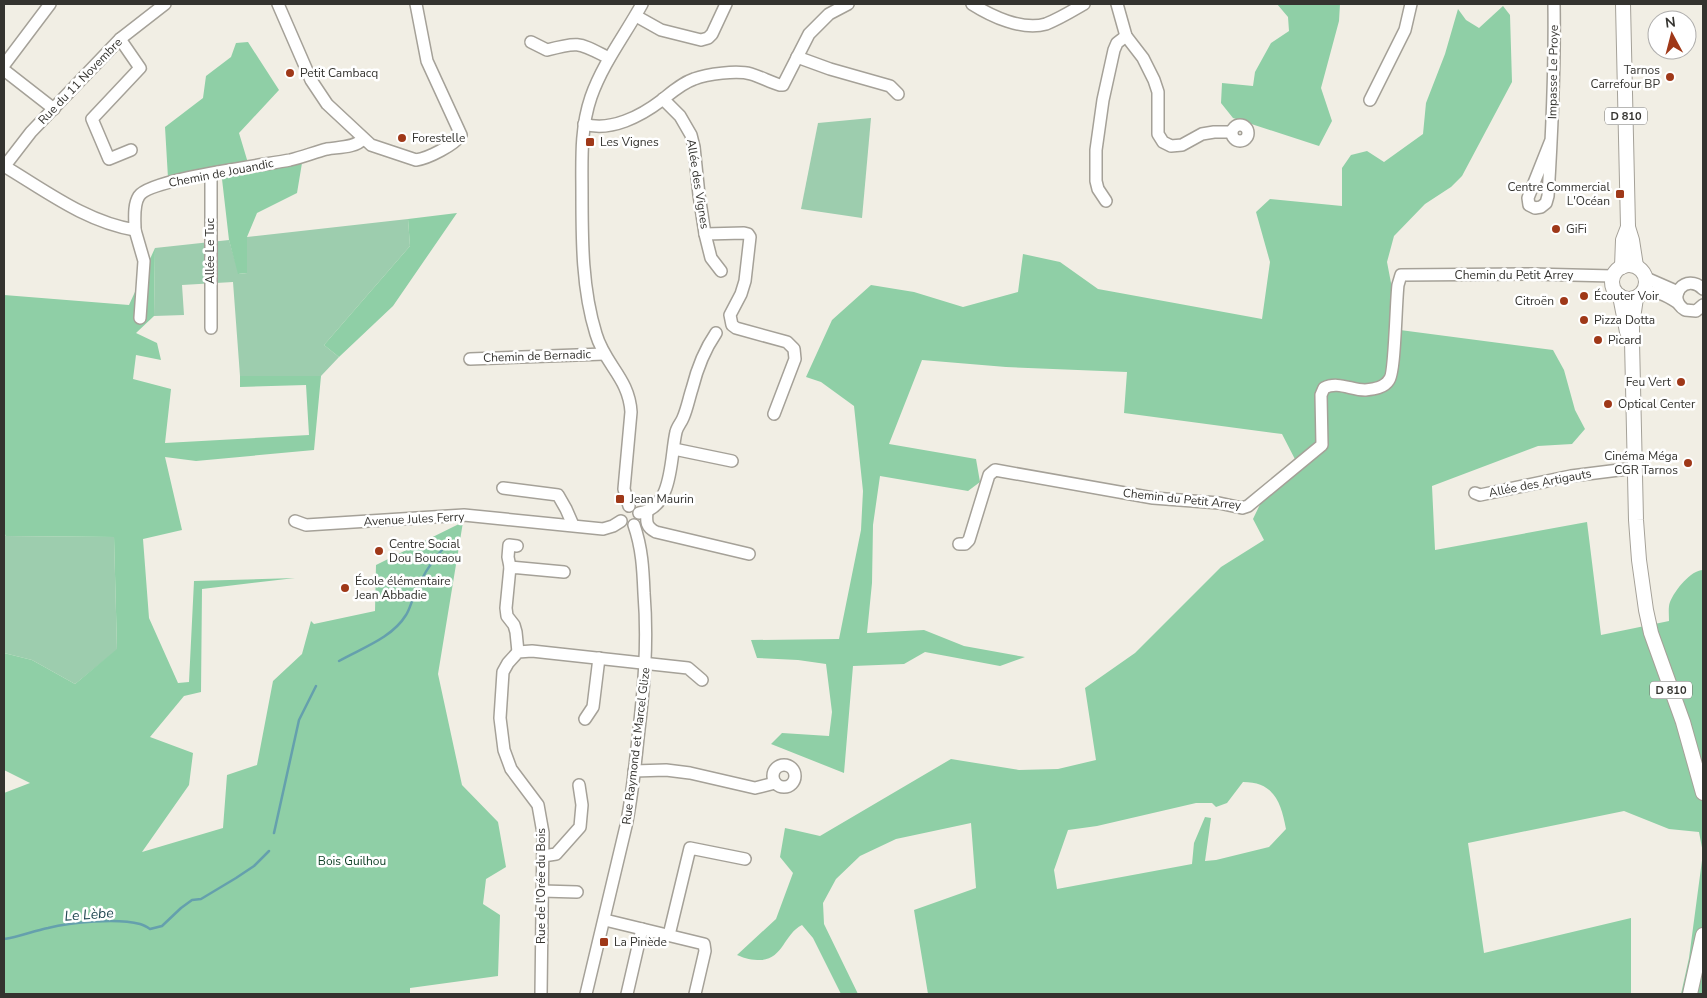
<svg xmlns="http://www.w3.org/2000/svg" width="1707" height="998" viewBox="0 0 1707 998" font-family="'Nunito Sans',sans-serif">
<rect width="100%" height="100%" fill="#f1eee4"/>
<!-- green -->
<g fill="#9dcdae">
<polygon points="871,118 862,218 801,209 818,123"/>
<polygon points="408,219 410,246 324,345 339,357 321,376 240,376 233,282 182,285 184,315 154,316 155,248 229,240 239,274 247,273 247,237"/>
<polygon points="4,533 6,536 114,537 117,650 75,684 32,660 4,653"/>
</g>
<!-- forest -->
<g fill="#8fcfa6" fill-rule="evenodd">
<polygon points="1277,4 1340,4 1339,21 1321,88 1332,121 1319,146 1233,118 1221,103 1222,83 1253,86 1255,72 1271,43 1289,31 1288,17"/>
<path d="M 1503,6 L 1510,15 L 1512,82 L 1462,176 L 1451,187 L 1425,204 L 1394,236 L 1387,262 L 1400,330 L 1553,350 L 1564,370 L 1575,410 L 1585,429 L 1572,444 L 1538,446 L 1432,486 L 1435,550 L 1587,522 L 1601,635 L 1669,621 C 1669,615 1668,607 1670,602 C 1675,590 1691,570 1703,570 L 1703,994 L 1681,994 L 1689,958 L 1703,853 L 1699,832 L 1669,829 L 1624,811 L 1468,843 L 1484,953 L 1631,918 L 1631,994 L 928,994 L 914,910 L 976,888 L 971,823 L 896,839 L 860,856 L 836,879 L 823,903 L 824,924 L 858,994 L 841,994 L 813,938 L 802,925 C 784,934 783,959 761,960 C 751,960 746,959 737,955 L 776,919 L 793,873 L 780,857 L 785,828 L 820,836 L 951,759 L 1019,770 L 1058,769 L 1096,760 L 1085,688 L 1135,653 L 1221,567 L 1264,540 L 1253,519 L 1264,496 L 1299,467 L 1282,434 L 1124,413 L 1127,372 L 1006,367 L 922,360 L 889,444 L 976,459 L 980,482 L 968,491 L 880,476 L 873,525 L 872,583 L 867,633 L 924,630 L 964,646 L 1025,657 L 1000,666 L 925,652 L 904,664 L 853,666 L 844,773 L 771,744 L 782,733 L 829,736 L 832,712 L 826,664 L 798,660 L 757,658 L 751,640 L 839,639 L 861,530 L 863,491 L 854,406 L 821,382 L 806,377 L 832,320 L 871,285 L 914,292 L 963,307 L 1018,292 L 1023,254 L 1060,262 L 1098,289 L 1262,319 L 1270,262 L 1256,212 L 1270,199 L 1342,206 L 1342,168 L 1351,155 L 1367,151 L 1384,162 L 1423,134 L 1426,103 L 1445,54 L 1458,9 L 1466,20 L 1479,28 ZM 1243,782 C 1274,782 1281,802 1286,829 L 1269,847 L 1216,860 L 1205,861 L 1211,818 L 1205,817 L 1194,843 L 1192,864 L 1057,889 L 1054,870 L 1068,830 L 1097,826 L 1196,803 L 1212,803 L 1216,807 L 1227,803 Z"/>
<polygon points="248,42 279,90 239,133 248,163 271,170 302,163 297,193 257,213 247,237 247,273 238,274 229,240 222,179 203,169 168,178 165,127 203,98 206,76 231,57 236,43"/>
<polygon points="457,213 393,306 339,357 324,345 410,246 408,219"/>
<polygon points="155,248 154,316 136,333 157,343 161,360 136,355 133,379 171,389 165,443 309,435 306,385 240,387 240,376 321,376 314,450 196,461 165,457 182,530 143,539 149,618 178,683 189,682 194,581 295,578 202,589 201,692 184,696 150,737 193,753 189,785 142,852 223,828 227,775 257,765 273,681 302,654 311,621 314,624 375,611 376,565 463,522 438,674 462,785 498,822 506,867 486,879 483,904 500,915 498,976 410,988 410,994 4,994 4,793 30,783 4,770 4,653 32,660 75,684 117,649 114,537 6,536 4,533 4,295 129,305"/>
</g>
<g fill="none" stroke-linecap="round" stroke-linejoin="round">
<!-- stream -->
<g stroke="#65a0ad" stroke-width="2.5">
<path d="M 339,661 C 362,648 392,638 406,615 C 410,609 411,602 414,597 C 422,578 428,565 442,550"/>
<polyline points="274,833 299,720 316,686"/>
<path d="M 4,939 C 19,937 33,931 48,928 C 71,922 118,918 140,924 C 144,925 147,927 150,929 L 162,926 L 181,908 L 192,900 L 201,899 L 236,878 L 254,866 L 269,851"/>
</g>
<!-- minor casing -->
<g stroke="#a5a198" stroke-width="14">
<g id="minor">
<path d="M 278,4 L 311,80 L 327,104 L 371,145 L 416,160 C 429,158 454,145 461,135 L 427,61 L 416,4"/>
<path d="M 972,4 C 991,16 1022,31 1046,24 C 1059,19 1072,11 1084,4"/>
<polyline points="1117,4 1126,36 1143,58 1154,80 1158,92 1158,134 1163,142 1171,146 1182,145 1202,134 1214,132 1231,132"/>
<polyline points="636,16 661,30 701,40 708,38 712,34 726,4"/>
<polyline points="120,39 140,68 92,119 109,159 131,150"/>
<path d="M 531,42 L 547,50 C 580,41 579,43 609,58"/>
<polyline points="797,57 830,69 890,86 898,94"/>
<polyline points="4,65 50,4"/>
<polyline points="4,70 54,109"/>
<polyline points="663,99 680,116 691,135 694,147 699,195 705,234 711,258 721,271"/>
<polyline points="1370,100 1405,30 1411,4"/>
<path d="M 584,124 C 611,132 641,116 662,100 C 672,92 682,83 694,79 C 707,74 737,70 751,74 C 761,77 770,82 780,85 L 783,85 L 809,34 L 829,14 L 848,4"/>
<circle cx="1240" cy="133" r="8"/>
<path d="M 1551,140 L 1528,198 L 1529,205 L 1535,208 L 1541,207 L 1546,203 L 1548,196 C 1552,132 1555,68 1554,4"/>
<path d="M 4,166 C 46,191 86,222 135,230 C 135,220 133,205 139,196 C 150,179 264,165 290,160 C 303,157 315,152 327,149 C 338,147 355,148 363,139"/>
<polyline points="4,167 31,132 120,39 165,4"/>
<polyline points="1106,201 1098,189 1096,181 1096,150 1103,100 1114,50 1117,43 1126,36"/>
<polyline points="135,230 144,261 140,318"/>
<polyline points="705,234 744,233 748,234 750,237 745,281 741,294 730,315 732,325 736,328 787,342 794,349 795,359 774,414"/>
<polyline points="1646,278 1678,292"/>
<path d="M 1703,289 C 1686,272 1665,297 1685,310 L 1696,311 L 1703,305"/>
<path d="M 1641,294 C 1655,289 1666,295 1678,303"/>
<polyline points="211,328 211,174"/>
<polyline points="470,359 604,354"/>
<polyline points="674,449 732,461"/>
<polyline points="503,488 558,495 566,509 573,525"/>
<polyline points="1475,493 1480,495 1571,476 1635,468"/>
<path d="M 629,506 L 624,489 L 631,412 C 629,378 605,365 596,334 C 582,289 582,241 582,194 C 582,161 580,129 591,97 C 603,63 625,35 642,4"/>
<path d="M 647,511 C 646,522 646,527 656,532 L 749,554"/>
<path d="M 639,513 C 674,508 670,457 676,432 C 677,427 681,423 683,418 C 687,409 689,398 692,389 C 697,369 705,349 716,333"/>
<polyline points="295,521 306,525 464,515 603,529 613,526 621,521"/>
<path d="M 959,544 L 965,544 L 969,540 L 989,475 L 995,470 L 1153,498 L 1219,503 L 1242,508 L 1248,506 L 1322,445 L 1321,395 L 1324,388 C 1338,381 1351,390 1365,390 C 1374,389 1384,388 1389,380 C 1395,374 1396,299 1398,285 L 1401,275 L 1531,274 L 1613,276"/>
<polyline points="510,567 508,557 509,545 517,546"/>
<polyline points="518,652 516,632 514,625 507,616 506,608 510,567 564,572"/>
<polyline points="585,719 593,707 599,658"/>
<circle cx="784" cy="776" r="11"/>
<polyline points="634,771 666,770 690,773 755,788 775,783"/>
<polyline points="543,856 556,854 580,827 582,805 579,785"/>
<polyline points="542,891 577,892"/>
<polyline points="605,920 704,944 705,951 695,994"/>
<polyline points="669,935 690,848 745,859"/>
<polyline points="541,994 543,833 538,805 511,769 504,750 500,718 503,672 508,663 518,652 532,651 688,668 702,680"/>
<path d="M 586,994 L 626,826 C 632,797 635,768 638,738 C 644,689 648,643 644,593 C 643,569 642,548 634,525"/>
<polyline points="627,994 642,929"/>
</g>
</g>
<!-- major casing -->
<g stroke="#a5a198" stroke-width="16">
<g id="major">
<polyline points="1623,4 1628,227 1632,240 1636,266"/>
<circle cx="1629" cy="282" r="17"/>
<polyline points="1622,267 1623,240 1628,227"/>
<polyline points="1620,296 1627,332"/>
<polyline points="1636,298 1632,325 1632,341 1636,520 1639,560 1646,610 1651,633 1683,722 1703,793"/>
<polyline points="1690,994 1703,935"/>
</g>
</g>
<!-- minor -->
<use href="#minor" stroke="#fff" stroke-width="11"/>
<!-- major -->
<use href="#major" stroke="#fff" stroke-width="14"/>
</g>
<!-- markers -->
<g fill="#9f3818" stroke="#fff" stroke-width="2">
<circle cx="290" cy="73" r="5"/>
<circle cx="1670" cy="77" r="5"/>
<circle cx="402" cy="138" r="5"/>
<rect x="585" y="137" width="10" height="10" rx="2.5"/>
<rect x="1615" y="189" width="10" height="10" rx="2.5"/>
<circle cx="1556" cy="229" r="5"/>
<circle cx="1584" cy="296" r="5"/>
<circle cx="1564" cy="301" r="5"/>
<circle cx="1584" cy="320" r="5"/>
<circle cx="1598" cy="340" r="5"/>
<circle cx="1681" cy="382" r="5"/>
<circle cx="1608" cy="404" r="5"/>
<circle cx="1688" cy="463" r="5"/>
<rect x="615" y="494" width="10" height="10" rx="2.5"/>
<circle cx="379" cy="551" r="5"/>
<circle cx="345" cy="588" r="5"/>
<rect x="599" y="937" width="10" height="10" rx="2.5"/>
</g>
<g text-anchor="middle" stroke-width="5" stroke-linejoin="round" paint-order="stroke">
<!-- shield labels -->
<g fill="#fff" stroke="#71706d" stroke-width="1">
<rect x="1605" y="107.5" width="42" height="17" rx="4"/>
<rect x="1650" y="681.5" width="42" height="17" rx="4"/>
</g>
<g font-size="11" font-weight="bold" fill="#34332f">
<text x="1626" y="120">D 810</text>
<text x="1671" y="694">D 810</text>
</g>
<!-- poi labels -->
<g font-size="12" fill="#34332f" stroke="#fff" text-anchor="start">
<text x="1660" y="74" text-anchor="end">Tarnos<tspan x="1660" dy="14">Carrefour BP</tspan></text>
<text x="300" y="77">Petit Cambacq</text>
<text x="412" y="142">Forestelle</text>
<text x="600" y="146">Les Vignes</text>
<text x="1610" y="191" text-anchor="end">Centre Commercial<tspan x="1610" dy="14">L'Océan</tspan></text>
<text x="1566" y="233">GiFi</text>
<text x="1594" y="300">Écouter Voir</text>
<text x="1554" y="305" text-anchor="end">Citroën</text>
<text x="1594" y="324">Pizza Dotta</text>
<text x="1608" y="344">Picard</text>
<text x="1671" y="386" text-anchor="end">Feu Vert</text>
<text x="1618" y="408">Optical Center</text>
<text x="1678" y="460" text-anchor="end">Cinéma Méga<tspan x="1678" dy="14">CGR Tarnos</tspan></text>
<text x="630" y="503">Jean Maurin</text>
<text x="389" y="548">Centre Social<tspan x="389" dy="14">Dou Boucaou</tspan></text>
<text x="355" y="585">École élémentaire<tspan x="355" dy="14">Jean Abbadie</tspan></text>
<text x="614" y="946">La Pinède</text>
</g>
<!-- street labels -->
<g font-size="12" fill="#34332f" stroke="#fff">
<text transform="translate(1553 72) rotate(-89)" y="4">Impasse Le Proye</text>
<text transform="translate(80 81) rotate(-46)" y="4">Rue du 11 Novembre</text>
<text transform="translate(221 173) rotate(-11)" y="4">Chemin de Jouandic</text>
<text transform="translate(698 184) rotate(81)" y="4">Allée des Vignes</text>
<text transform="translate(210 251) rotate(-90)" y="4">Allée Le Tuc</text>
<text x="1514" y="279">Chemin du Petit Arrey</text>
<text transform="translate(537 356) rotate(-2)" y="4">Chemin de Bernadic</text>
<text transform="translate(1540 483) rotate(-11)" y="4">Allée des Artigauts</text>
<text transform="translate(1182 499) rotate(6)" y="4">Chemin du Petit Arrey</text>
<text transform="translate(414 519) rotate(-3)" y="4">Avenue Jules Ferry</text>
<text transform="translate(636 746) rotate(-83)" y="4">Rue Raymond et Marcel Glize</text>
<text transform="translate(541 886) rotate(-90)" y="4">Rue de l'Orée du Bois</text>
</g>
<!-- park labels -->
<g font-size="12" fill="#0d3f24" stroke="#fff">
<text x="352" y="865">Bois Guilhou</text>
</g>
<!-- water labels -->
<g font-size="14" font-style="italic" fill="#204751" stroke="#fff">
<text transform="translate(89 914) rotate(-4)" y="5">Le Lèbe</text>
</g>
</g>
<!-- border -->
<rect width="1707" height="998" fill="none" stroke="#34332f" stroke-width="10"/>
<!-- north arrow -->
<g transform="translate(1672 35) rotate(353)"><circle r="24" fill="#ffffff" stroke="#aeadac"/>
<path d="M0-4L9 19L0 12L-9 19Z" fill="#9f3818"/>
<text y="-8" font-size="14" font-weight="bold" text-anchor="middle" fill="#34332f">N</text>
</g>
</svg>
